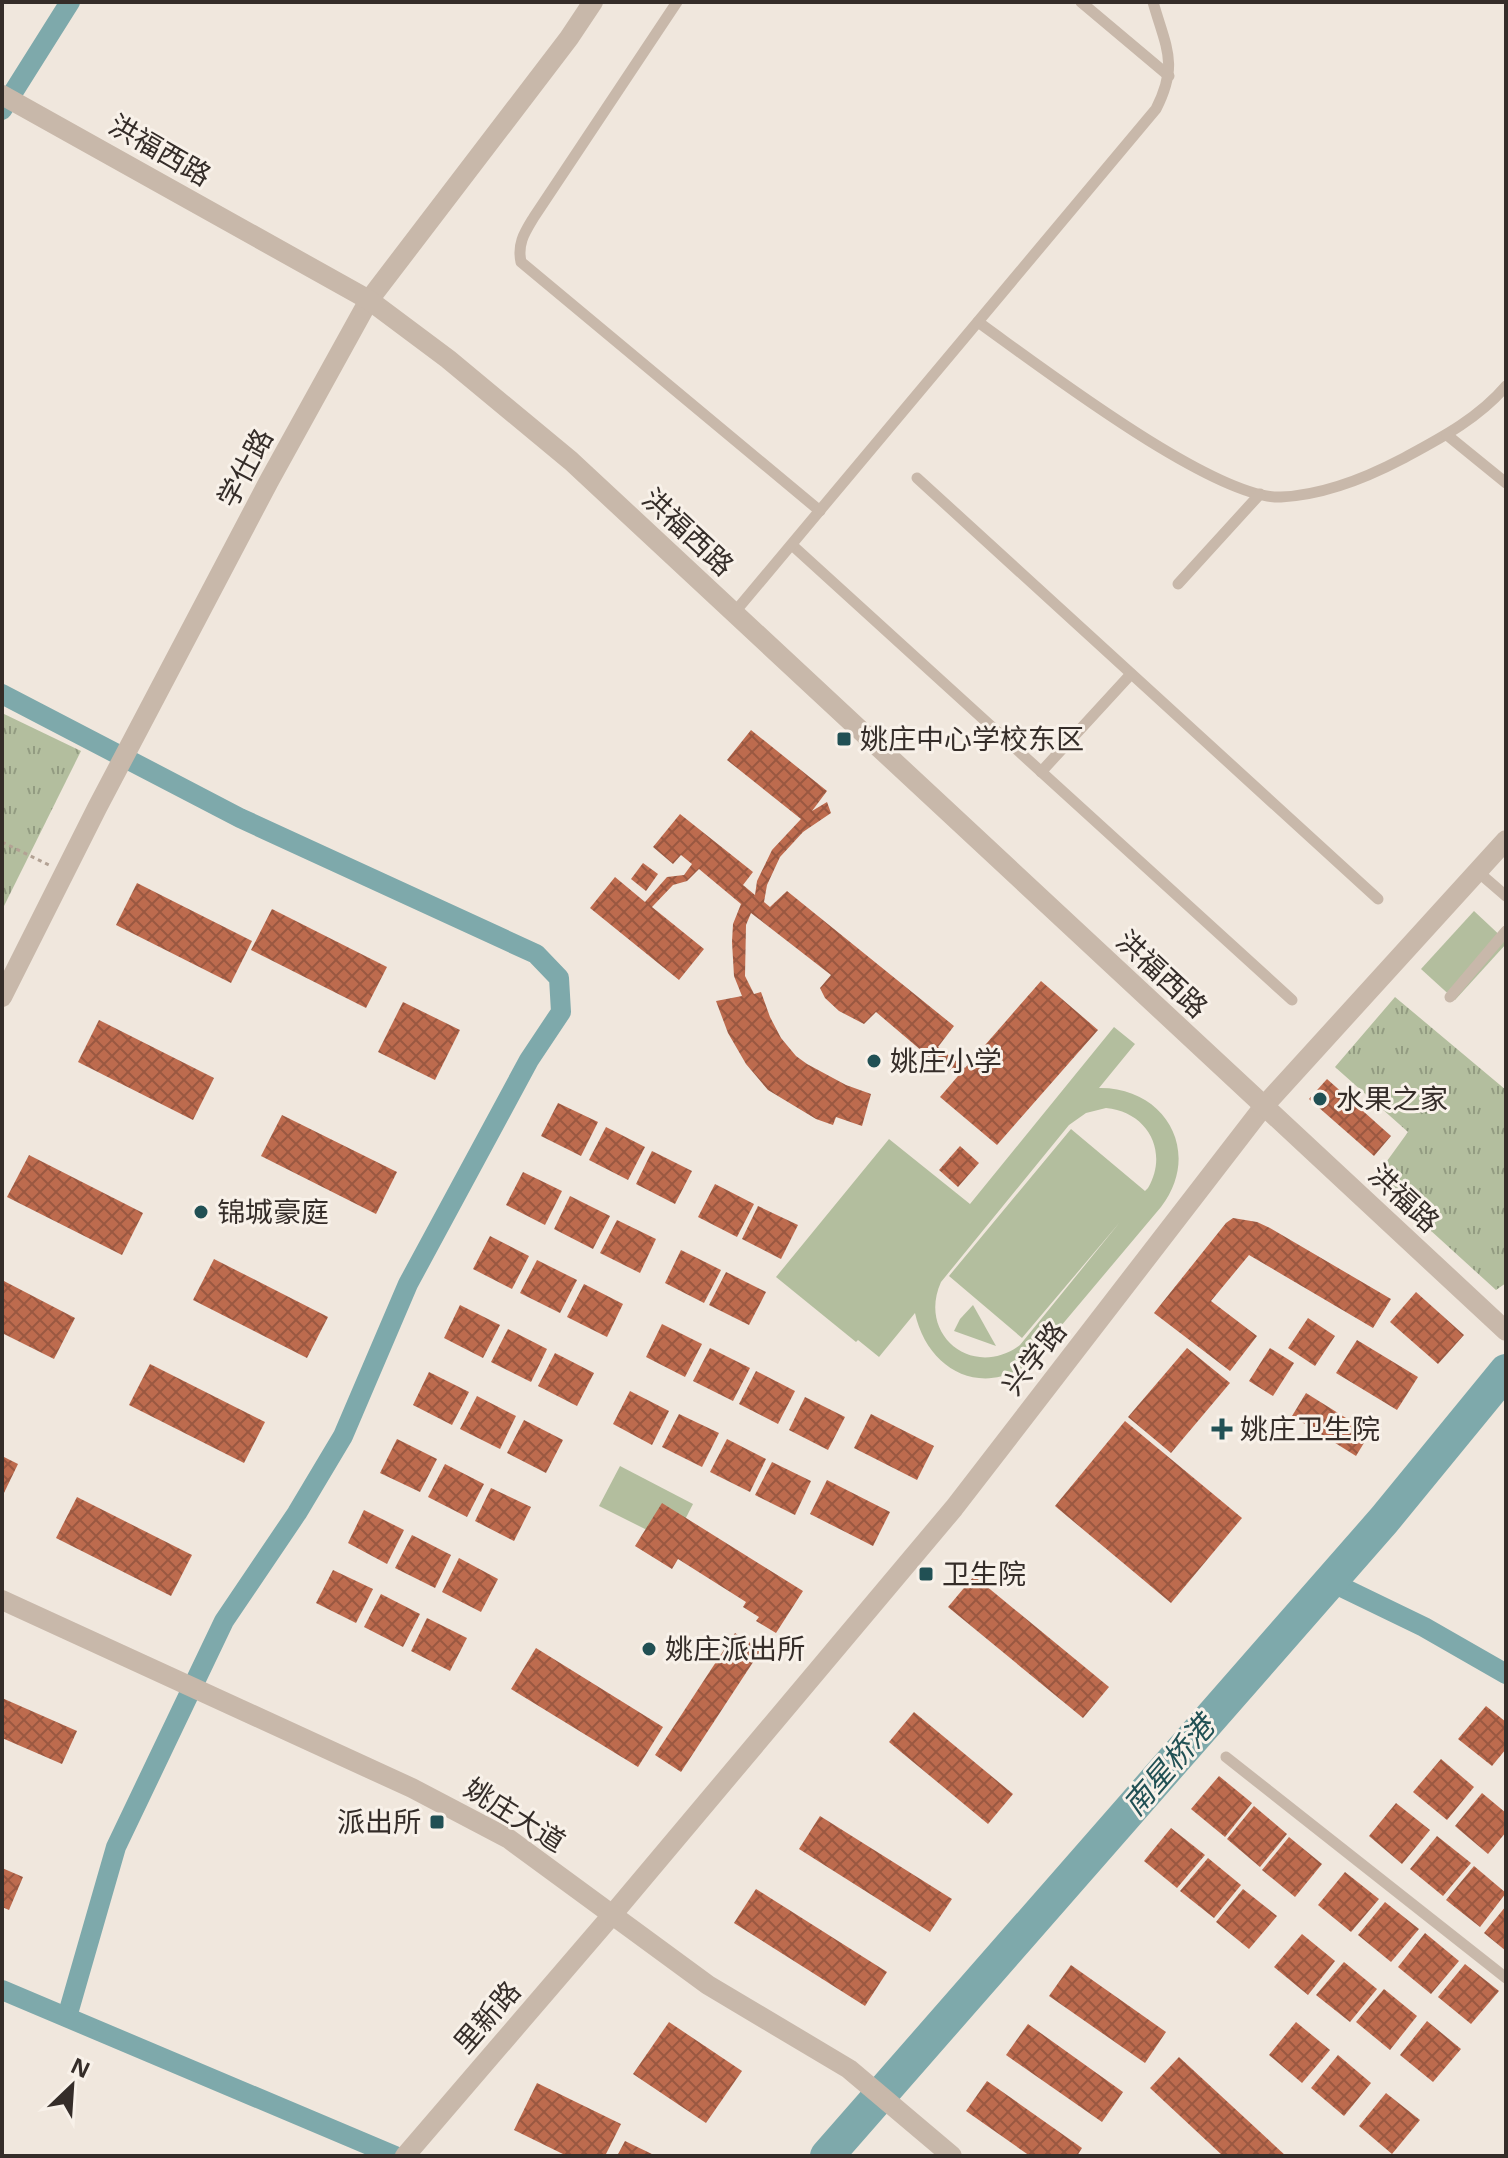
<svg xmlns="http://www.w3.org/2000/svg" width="1508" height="2158" viewBox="0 0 1508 2158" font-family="'Open Sans','Noto Sans SC',sans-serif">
<defs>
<pattern id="park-tufts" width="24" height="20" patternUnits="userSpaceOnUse" patternTransform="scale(2)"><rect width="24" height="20" fill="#b3be9e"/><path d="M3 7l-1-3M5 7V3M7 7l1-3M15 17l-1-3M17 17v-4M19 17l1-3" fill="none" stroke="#929b81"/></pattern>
<pattern id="building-cross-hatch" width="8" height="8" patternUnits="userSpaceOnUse" patternTransform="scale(2)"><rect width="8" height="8" fill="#bd6b4e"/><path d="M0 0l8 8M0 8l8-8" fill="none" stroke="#9a5841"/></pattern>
</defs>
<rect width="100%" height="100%" fill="#f0e7dd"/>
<!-- grass -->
<g fill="#b3be9e" fill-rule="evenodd">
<polygon points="1474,911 1506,941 1506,944 1455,1000 1421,969"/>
<path d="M 1114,1027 L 1135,1044 L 1099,1088 C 1165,1087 1203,1152 1161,1207 L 1029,1364 C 978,1398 927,1368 915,1313 L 879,1357 L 858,1340 L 856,1342 L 776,1277 L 889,1139 L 970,1204 ZM 1106,1108 C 1148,1112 1169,1152 1148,1188 L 1145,1191 L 1071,1129 L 949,1276 L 1022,1338 L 1120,1222 L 1020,1345 C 973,1380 917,1335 941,1282 L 1069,1125 L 1086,1113 Z"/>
<polygon points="973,1305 996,1346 954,1331 960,1319"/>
<polygon points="620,1466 693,1504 673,1543 599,1506"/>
</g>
<!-- park -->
<g fill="url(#park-tufts)">
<polygon points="2,713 81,751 2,910"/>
<polygon points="1395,997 1506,1090 1506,1283 1496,1290 1374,1179 1408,1132 1335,1067"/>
</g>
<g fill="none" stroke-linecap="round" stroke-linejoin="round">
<!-- canal -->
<g stroke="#7ea9ab" stroke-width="20">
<polyline points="2,110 70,2"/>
<polyline points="2,694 240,818 536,954 559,978 561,1012 529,1060 408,1284 343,1436 297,1513 224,1621 116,1847 67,2017"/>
<polyline points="1331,1582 1424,1627 1506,1674"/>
<polyline points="2,1990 395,2156"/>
</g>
<!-- river -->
<polyline stroke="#7ea9ab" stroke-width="34" points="827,2156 1384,1520 1506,1371"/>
</g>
<!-- building -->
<g fill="url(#building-cross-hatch)">
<polygon points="751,730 827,791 812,811 827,802 831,813 803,832 780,857 767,885 764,902 770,907 787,891 954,1026 938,1047 965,1068 1041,981 1098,1030 997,1145 940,1097 958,1076 931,1055 929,1057 876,1012 864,1024 839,1011 825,998 820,988 831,975 751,913 746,925 745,976 754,994 761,992 770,1017 781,1038 796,1056 807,1064 846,1085 871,1094 862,1126 836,1117 833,1125 816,1119 768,1090 746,1064 728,1033 716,1001 742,996 734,976 732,942 733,924 741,904 699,869 687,881 673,885 652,907 704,949 679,980 590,908 615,877 645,902 667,877 684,875 692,864 681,855 673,864 653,847 680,814 753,872 743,885 755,895 757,881 772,850 801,819 727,760"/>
<polygon points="643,863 658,874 646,891 631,879"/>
<polygon points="137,883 252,941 231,983 116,925"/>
<polygon points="272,909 387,967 366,1008 251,950"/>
<polygon points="403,1002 460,1030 435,1080 378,1052"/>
<polygon points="99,1020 214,1078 193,1120 78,1062"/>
<polygon points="1327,1079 1391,1136 1374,1156 1309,1099"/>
<polygon points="558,1103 598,1122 581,1156 541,1136"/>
<polygon points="282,1115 397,1172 376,1214 261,1156"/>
<polygon points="606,1127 645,1147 628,1180 589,1160"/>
<polygon points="960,1146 979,1163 958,1187 939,1170"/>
<polygon points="652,1151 692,1171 675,1204 636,1184"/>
<polygon points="29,1155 143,1213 122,1255 7,1197"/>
<polygon points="523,1172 562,1191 545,1225 506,1205"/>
<polygon points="715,1184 754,1204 737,1237 698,1217"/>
<polygon points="570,1196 610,1216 593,1249 554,1229"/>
<polygon points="758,1206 798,1225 781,1259 742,1239"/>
<polygon points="1233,1218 1257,1222 1270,1228 1391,1299 1373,1328 1249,1255 1211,1301 1257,1336 1230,1371 1154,1313 1226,1223"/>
<polygon points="617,1220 656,1239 640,1273 600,1253"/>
<polygon points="490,1236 529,1256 512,1289 473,1269"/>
<polygon points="681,1250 721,1270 704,1303 665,1283"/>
<polygon points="214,1259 328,1317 307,1358 193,1300"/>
<polygon points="537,1260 577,1280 560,1313 520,1293"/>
<polygon points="726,1272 766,1292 749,1325 709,1305"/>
<polygon points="2,1280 75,1318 54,1359 2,1333"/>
<polygon points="584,1284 623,1304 607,1337 567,1317"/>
<polygon points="1416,1292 1464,1335 1438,1364 1390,1322"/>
<polygon points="460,1305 500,1325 483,1358 444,1338"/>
<polygon points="1308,1318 1335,1336 1315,1366 1288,1348"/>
<polygon points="662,1324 702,1344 685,1377 646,1357"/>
<polygon points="508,1329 547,1349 531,1382 491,1362"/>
<polygon points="1357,1340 1418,1377 1397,1410 1336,1373"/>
<polygon points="710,1348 750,1368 733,1401 693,1381"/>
<polygon points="1187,1348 1230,1383 1171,1453 1128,1417"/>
<polygon points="1270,1348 1294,1363 1273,1396 1249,1381"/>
<polygon points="555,1353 594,1373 577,1406 538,1386"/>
<polygon points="150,1364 265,1422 244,1463 129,1405"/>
<polygon points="756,1371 795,1391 778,1424 739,1404"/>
<polygon points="429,1372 469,1392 452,1425 413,1405"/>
<polygon points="630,1391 669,1411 652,1445 613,1424"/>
<polygon points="1306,1393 1370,1433 1356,1456 1292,1416"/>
<polygon points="477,1396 516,1416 500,1449 460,1429"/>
<polygon points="805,1397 845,1417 828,1450 789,1430"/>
<polygon points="679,1414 719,1433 702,1467 662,1447"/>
<polygon points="871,1414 934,1446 917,1480 854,1448"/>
<polygon points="524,1420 563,1440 546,1473 507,1453"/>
<polygon points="1125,1421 1242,1518 1171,1603 1055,1506"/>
<polygon points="397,1439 437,1459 420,1492 380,1473"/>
<polygon points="727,1439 766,1459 750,1492 710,1472"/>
<polygon points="2,1456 18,1464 2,1497"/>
<polygon points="772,1462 811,1481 795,1515 755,1495"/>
<polygon points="445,1464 484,1484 467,1517 428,1497"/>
<polygon points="827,1480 890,1512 873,1546 810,1514"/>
<polygon points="491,1488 531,1507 514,1541 475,1521"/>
<polygon points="77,1497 192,1555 171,1596 56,1538"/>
<polygon points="662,1503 803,1591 776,1633 756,1621 759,1617 743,1607 746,1602 678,1559 672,1569 635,1546"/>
<polygon points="364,1510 404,1530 387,1564 348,1543"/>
<polygon points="412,1535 451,1555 435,1588 395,1568"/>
<polygon points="459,1558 498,1579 481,1612 442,1592"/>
<polygon points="333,1570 373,1589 356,1623 316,1603"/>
<polygon points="974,1576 1109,1687 1083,1718 948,1607"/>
<polygon points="381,1594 420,1614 403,1647 364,1627"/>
<polygon points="427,1618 467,1638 450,1671 411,1651"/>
<polygon points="735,1633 761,1650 681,1772 655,1755"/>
<polygon points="536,1648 663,1727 638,1767 511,1689"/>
<polygon points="2,1698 77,1731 62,1764 2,1738"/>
<polygon points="1486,1706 1506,1722 1506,1749 1492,1766 1458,1739"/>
<polygon points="914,1712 1013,1794 988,1824 889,1742"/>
<polygon points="1441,1759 1474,1787 1447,1820 1413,1792"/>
<polygon points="1219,1776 1252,1803 1225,1837 1191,1809"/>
<polygon points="1482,1793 1506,1813 1506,1832 1488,1854 1455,1826"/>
<polygon points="1396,1803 1430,1830 1402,1864 1369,1836"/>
<polygon points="1254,1806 1287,1834 1260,1867 1227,1839"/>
<polygon points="820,1816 952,1899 930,1932 799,1849"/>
<polygon points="1171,1828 1205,1855 1177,1888 1144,1861"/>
<polygon points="1437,1836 1471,1863 1443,1896 1410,1869"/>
<polygon points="1289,1837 1322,1864 1295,1897 1262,1870"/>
<polygon points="1208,1858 1241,1885 1214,1918 1180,1891"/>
<polygon points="1474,1866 1506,1893 1480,1927 1446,1900"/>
<polygon points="2,1868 23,1877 9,1910 2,1907"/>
<polygon points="1345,1872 1379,1899 1351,1932 1318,1905"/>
<polygon points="756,1889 887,1972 865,2006 734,1923"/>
<polygon points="1243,1889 1277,1916 1249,1949 1216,1922"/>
<polygon points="1385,1902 1419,1929 1391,1962 1358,1935"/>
<polygon points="1506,1906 1506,1951 1484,1933"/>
<polygon points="1425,1933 1459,1961 1431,1994 1398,1967"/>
<polygon points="1302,1934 1335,1961 1308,1995 1274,1967"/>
<polygon points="1344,1962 1377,1989 1350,2022 1316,1995"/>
<polygon points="1465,1964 1499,1991 1471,2024 1438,1997"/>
<polygon points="1071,1965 1166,2032 1145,2063 1049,1996"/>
<polygon points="1384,1989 1417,2016 1390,2050 1356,2022"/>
<polygon points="1427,2021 1461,2049 1433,2082 1400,2055"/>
<polygon points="669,2022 742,2071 706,2123 633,2074"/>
<polygon points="1296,2022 1330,2050 1302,2083 1269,2055"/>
<polygon points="1028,2024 1123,2092 1102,2122 1006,2055"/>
<polygon points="1338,2055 1371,2083 1344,2116 1311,2088"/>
<polygon points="1179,2057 1286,2156 1223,2156 1150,2088"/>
<polygon points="987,2081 1082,2148 1077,2156 1030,2156 966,2111"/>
<polygon points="537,2083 621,2124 605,2156 567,2156 514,2130"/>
<polygon points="1386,2093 1420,2120 1392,2154 1359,2126"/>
<polygon points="625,2141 656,2156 617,2156"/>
</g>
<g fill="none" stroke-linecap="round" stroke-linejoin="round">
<!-- path -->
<polyline stroke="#b3a294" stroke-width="3" stroke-dasharray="4 4" stroke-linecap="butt" points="2,842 49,865"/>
<!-- service -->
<g stroke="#c8b8aa" stroke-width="11">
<path d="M 677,2 L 534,217 C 525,232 517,243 521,262 L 820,511"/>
<polyline points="1081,2 1169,76"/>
<path d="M 978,322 C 1037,364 1214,500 1281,497 C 1324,495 1364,479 1402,459 C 1439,439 1478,419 1506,386"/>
<polyline points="1447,435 1506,483"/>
<polyline points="917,478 1378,899"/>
<polyline points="792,545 1292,1000"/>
<polyline points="1178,584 1260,494"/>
<path d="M 734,613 L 1156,109 C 1179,64 1166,48 1153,2"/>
<polyline points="1041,772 1131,674"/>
<polyline points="1477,871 1506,896"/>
<polyline points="1450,997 1506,931"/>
<polyline points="1226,1757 1506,1978"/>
</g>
<!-- minor -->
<g stroke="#c8b8aa" stroke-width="20">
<polyline points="2,997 97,808 269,481 369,300 569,38 593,2"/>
<polyline points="405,2156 612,1915 954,1508 1264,1106 1506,840"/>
</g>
<!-- tertiary -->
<g stroke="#c8b8aa" stroke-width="20">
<polyline points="2,95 369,300 448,359 571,461 1506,1331"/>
<polyline points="2,1600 412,1788 509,1839 708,1985 849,2069 952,2156"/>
</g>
</g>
<!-- markers -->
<g fill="#215054" stroke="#f8f1e9" stroke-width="3">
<rect x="836" y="731" width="16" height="16" rx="4"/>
<circle cx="874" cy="1061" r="8"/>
<circle cx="1320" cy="1099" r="8"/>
<circle cx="201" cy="1212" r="8"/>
<path d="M1218 1417h8v8h8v8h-8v8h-8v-8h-8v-8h8z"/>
<rect x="918" y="1566" width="16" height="16" rx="4"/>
<circle cx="649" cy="1649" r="8"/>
<rect x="429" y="1814" width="16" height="16" rx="4"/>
</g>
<g text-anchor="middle" stroke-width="6" stroke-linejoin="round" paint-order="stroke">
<!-- street labels -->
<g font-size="28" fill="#352d29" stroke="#f8f1e9">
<text transform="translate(160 150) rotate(30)" y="10">洪福西路</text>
<text transform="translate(245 468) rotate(-62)" y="10">学仕路</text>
<text transform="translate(688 532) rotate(43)" y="10">洪福西路</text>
<text transform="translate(1162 974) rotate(43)" y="10">洪福西路</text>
<text transform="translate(1404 1198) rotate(43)" y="10">洪福路</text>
<text transform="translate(1034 1358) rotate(-52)" y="10">兴学路</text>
<text transform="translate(515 1815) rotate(32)" y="10">姚庄大道</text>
<text transform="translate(487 2017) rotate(-49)" y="10">里新路</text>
</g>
<!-- poi labels -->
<g font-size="28" fill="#352d29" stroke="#f8f1e9" text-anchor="start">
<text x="860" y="749">姚庄中心学校东区</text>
<text x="890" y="1071">姚庄小学</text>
<text x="1336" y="1109">水果之家</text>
<text x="217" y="1222">锦城豪庭</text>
<text x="1240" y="1439">姚庄卫生院</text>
<text x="942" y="1584">卫生院</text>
<text x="665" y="1659">姚庄派出所</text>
<text x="421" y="1832" text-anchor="end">派出所</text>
</g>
<!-- water labels -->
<g font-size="30" font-style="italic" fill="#215054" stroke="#f8f1e9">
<text transform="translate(1169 1766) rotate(-49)" y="10">南星桥港</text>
</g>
</g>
<!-- border -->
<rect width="1508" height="2158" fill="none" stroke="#352d29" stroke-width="8"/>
<!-- north arrow -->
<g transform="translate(72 2086) rotate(25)" stroke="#f8f1e9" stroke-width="6" paint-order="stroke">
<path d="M0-6L14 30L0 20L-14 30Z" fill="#352d29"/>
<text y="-12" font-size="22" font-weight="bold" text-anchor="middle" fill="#352d29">N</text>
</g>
</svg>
